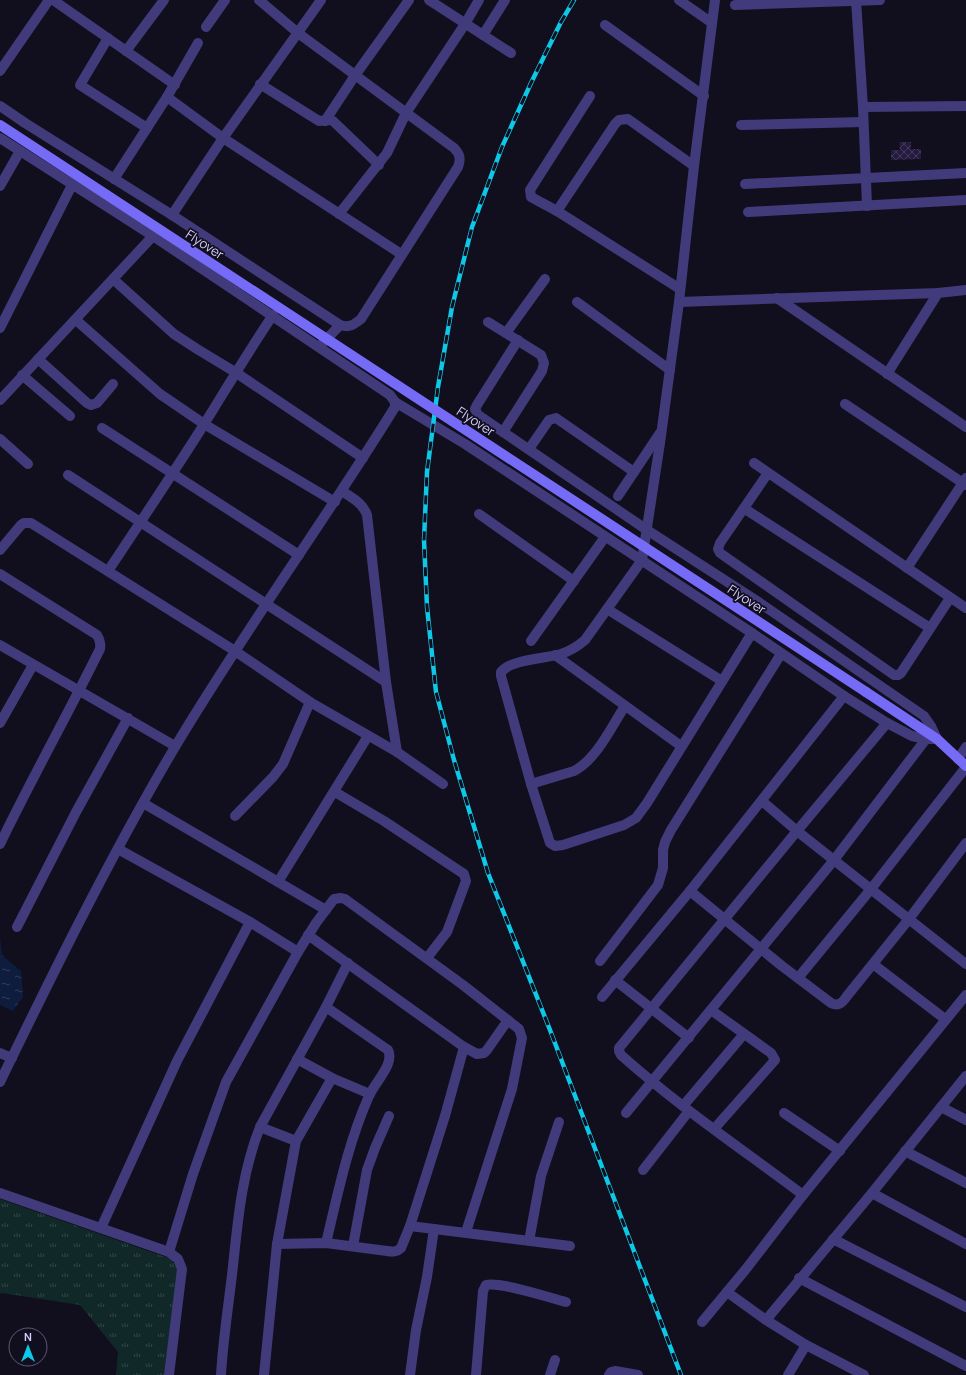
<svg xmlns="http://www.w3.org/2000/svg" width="966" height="1375" viewBox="0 0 966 1375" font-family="Manrope,sans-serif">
<defs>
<pattern id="grass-tufts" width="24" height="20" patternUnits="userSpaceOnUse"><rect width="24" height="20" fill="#112828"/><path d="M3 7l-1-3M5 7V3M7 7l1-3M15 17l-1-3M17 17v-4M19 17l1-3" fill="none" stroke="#334648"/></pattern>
<pattern id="water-ripples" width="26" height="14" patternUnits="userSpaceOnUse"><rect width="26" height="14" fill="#0e1d3d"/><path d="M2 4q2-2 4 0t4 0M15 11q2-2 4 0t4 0" fill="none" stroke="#303d5a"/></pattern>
<pattern id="building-cross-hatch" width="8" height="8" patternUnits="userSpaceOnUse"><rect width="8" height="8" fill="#241b3e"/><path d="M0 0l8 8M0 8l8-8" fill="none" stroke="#433b5b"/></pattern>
</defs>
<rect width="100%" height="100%" fill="#110e1e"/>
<!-- grass -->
<polygon fill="url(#grass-tufts)" points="0,1199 171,1259 178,1271 164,1375 116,1375 118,1352 80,1305 2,1293 0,1294"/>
<!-- water -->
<polygon fill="url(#water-ripples)" points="0,938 2,955 21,971 23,997 13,1011 0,1005"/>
<!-- building -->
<polygon fill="url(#building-cross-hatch)" points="899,142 911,142 911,149 921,149 921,159 891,160 891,150 900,150"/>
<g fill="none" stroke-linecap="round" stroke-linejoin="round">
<!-- street -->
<g stroke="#413b7b" stroke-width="10">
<polyline points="53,0 175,85"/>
<polyline points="429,0 511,53"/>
<polyline points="679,0 712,23"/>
<path d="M 715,0 L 694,166 L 679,302 L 660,443 L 642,560 L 585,640 C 578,646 570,651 561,654 C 544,659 512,659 501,672 L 501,676 L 531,784 L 550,843 L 555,846 L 563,845 L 624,825 L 636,818 L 647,803 L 752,633"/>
<polyline points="856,0 863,107 867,206"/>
<polyline points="735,5 880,0"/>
<polyline points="605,25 704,96"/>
<polyline points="206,27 225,0"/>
<polyline points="483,35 505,0"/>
<polyline points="108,38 80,85 147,128"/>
<polyline points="126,51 164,0"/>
<polyline points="0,71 49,0"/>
<polyline points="260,84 319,121 329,120 333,121 379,165"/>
<polyline points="590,96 530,190 531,197 557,211 680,289"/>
<polyline points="167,97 223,138 401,254"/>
<path d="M 0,106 L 25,123 L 172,215 L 340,325 C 350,328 353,325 361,319 L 458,167 C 461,159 460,154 454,148 L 298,33 L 259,0"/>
<polyline points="863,107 966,106"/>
<polyline points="325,121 356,74 409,0"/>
<polyline points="741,125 863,122"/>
<path d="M 0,138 L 153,236 L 390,395 L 395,402 L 395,407 C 324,522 244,631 175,747 C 111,855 55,969 0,1082"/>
<polyline points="114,179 167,97 198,43"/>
<polyline points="745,184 966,173"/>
<polyline points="0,186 20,151"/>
<polyline points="557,211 615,124 619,120 628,119 694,166"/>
<polyline points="748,212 966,200"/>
<polyline points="339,214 387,153 406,113 465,24 479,0"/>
<polyline points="172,215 223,138 321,0"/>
<polyline points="113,279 174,334 197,349 235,372 363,458"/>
<polyline points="777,298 966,427"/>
<polyline points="577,302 670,370"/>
<polyline points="679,302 938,293 966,290"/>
<polyline points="76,320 160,394 204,424 335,502"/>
<polyline points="488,322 541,355 544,363 542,371 503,432"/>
<polyline points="0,328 72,185"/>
<polyline points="506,333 545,279"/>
<polyline points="321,345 340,325"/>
<polyline points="38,359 87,403 91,405 97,403 113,384"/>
<polyline points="887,374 938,293"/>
<polyline points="22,375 70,416"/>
<polyline points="0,400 153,236"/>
<polyline points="395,402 465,444 752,633 844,696 887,723 912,736 926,739 937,739 931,726 924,716 760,603 647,530 478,415 475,409 477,405 518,340"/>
<polyline points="845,404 966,485"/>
<polyline points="102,428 299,555"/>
<polyline points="0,439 28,464"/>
<polyline points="529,449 549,420 556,418 634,472"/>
<polyline points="754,463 966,608"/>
<polyline points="768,473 720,543 718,549 720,553 894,675 898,675 901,673 950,598"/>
<polyline points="68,475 386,682"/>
<path d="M 342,491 C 352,498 363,503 367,515 L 386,682 L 397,752"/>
<polyline points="618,496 660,433"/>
<polyline points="745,509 930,628"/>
<polyline points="479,514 574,581"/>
<polyline points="0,550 21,525 24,523 31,523 235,651 310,702 397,752 443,784"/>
<polyline points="907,568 966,478"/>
<path d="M 108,571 C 140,523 172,475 203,426 C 226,389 248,352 273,315"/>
<path d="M 0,574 L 97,635 C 100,640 101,643 100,649 C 68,714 32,778 0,844"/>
<polyline points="607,609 722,681"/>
<polyline points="531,641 605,537"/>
<polyline points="0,645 175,746"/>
<polyline points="555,655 681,746"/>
<polyline points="0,723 33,665"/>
<polyline points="958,759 966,747"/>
<path d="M 531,784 L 574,771 C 597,759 611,727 625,706"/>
<polyline points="335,792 384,821 464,874 466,881 447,932 427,958"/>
<polyline points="762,801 797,831 966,964"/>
<polyline points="143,803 326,910"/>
<polyline points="235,816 273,777 283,764 310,702"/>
<polyline points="118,849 250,922 298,952"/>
<polyline points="278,882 368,736"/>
<path d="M 690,891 L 782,966 L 831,1003 C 839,1007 843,1002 847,996 L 909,919 L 966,843"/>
<polyline points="17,927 76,812 128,718"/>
<polyline points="308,935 464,1047 477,1054 484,1053 487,1050 508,1020"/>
<polyline points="600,961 658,885 663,868 663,850 665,842 671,830 781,654"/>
<polyline points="873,964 945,1019"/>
<polyline points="798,978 871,889 966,767"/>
<polyline points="615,980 689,1038"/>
<polyline points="602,997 690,891 844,696"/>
<polyline points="711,1010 771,1053 775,1060 714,1129"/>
<polyline points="0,1053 12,1058"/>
<polyline points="297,1059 332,1078 370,1094"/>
<polyline points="683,1106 744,1034"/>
<polyline points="941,1107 966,1120"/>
<polyline points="626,1113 834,860 926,739"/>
<polyline points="784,1113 840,1151"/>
<polyline points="260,1127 296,1141"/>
<polyline points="905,1151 966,1183"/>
<polyline points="643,1170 689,1111"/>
<polyline points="0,1193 169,1252 178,1259 182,1269 169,1375"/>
<polyline points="872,1193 966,1244"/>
<path d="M 803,1195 C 742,1149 678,1106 621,1055 L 619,1051 L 619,1048 L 797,831 L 887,723"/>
<polyline points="410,1226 570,1246"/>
<polyline points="101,1228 177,1061 250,922"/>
<polyline points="833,1239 966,1307"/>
<polyline points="529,1241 541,1176 559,1122"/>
<path d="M 326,1243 C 338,1193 348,1143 369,1096 C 375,1082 395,1064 388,1050 L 326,1007"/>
<path d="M 277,1244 L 326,1243 L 387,1251 C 393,1252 397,1252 401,1248 L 410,1226 L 445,1116 L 464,1047"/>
<polyline points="353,1246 367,1170 375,1148 389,1116"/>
<polyline points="169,1252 193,1174 226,1082 298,952 316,923 334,899 341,898 345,899 463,985 519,1029 522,1038 512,1089 466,1232"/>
<polyline points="799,1278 966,1366"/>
<polyline points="727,1292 766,1320 806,1345 864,1375"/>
<polyline points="766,1320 872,1193 966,1076"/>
<polyline points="702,1322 746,1269 803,1195 966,995"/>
<path d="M 221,1375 C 223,1339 229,1303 233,1266 C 238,1219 242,1172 260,1127 L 326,1007 L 348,963"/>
<polyline points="264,1375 277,1244 296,1141 332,1078"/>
<polyline points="410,1375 416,1330 427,1277 434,1229"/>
<path d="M 476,1375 L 483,1291 L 486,1285 C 499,1281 550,1298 566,1302"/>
<polyline points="550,1375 555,1360"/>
<polyline points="609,1375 611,1372 615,1371 638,1375"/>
<polyline points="788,1375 806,1345"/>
</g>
<!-- secondary -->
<polyline stroke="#756bf6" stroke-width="10" points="866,692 937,739 966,766"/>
<!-- rail casing -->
<g stroke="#0ec8e8" stroke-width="4.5">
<polyline id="rail" points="574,0 561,22 531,83 502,147 472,227 452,307 438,387 427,472 424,540 427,607 436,692 454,760 488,873 550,1030 681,1375"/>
</g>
<!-- rail -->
<use href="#rail" stroke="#110e1e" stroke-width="3" stroke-dasharray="9" stroke-linecap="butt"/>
<!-- secondary-bridge -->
<polyline stroke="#756bf6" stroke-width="10" points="0,125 866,692"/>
</g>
<g text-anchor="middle" stroke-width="3.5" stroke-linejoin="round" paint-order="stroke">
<!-- street labels -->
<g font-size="13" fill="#d5cefc" stroke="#110e1e">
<text transform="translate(205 244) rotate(33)" y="5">Flyover</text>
<text transform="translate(476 421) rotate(33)" y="5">Flyover</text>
<text transform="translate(747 599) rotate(33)" y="5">Flyover</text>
</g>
</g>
<!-- north arrow -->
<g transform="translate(28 1347)"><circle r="19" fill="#110e1e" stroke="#5f5b77"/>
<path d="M0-3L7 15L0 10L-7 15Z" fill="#0ec8e8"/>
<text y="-6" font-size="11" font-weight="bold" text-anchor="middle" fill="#d5cefc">N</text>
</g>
</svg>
